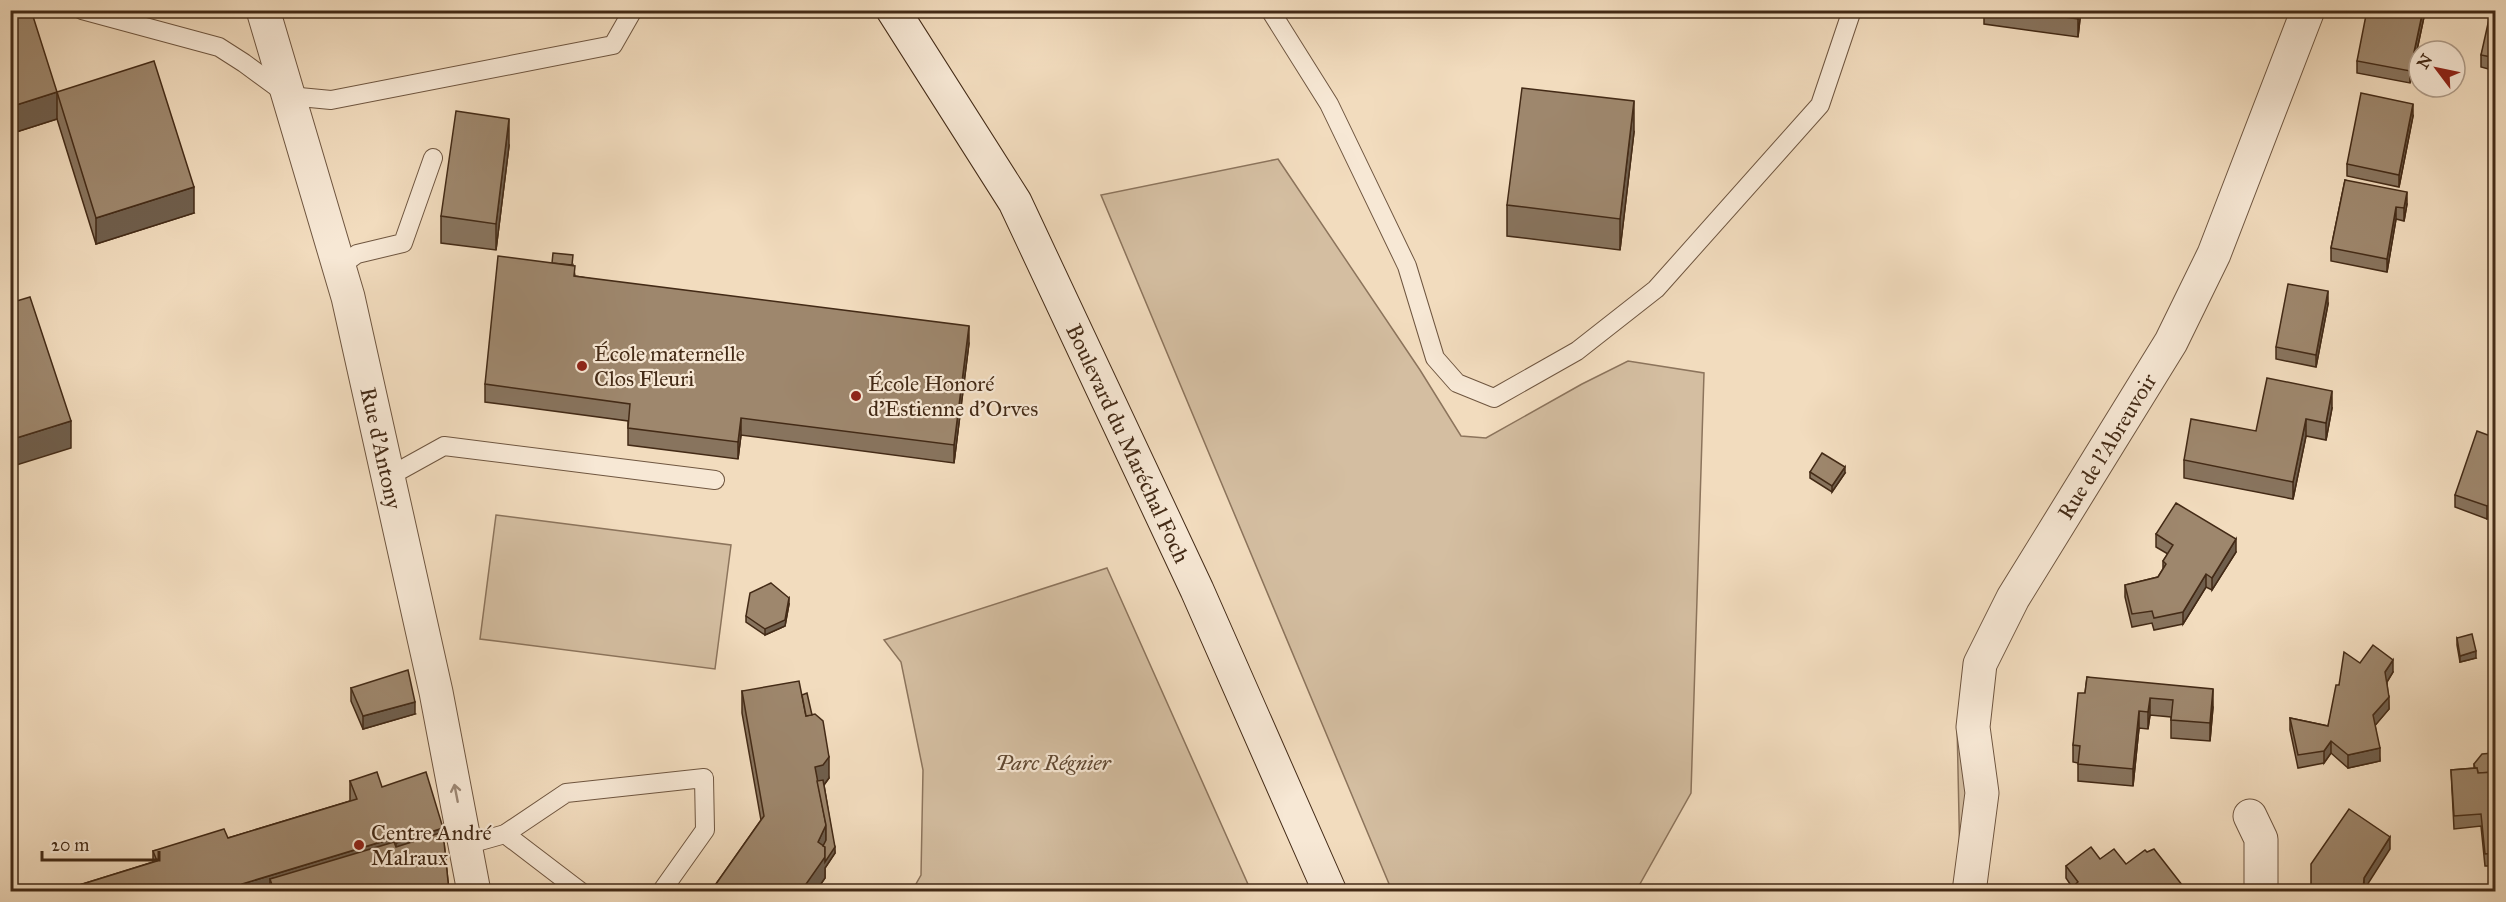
<svg xmlns="http://www.w3.org/2000/svg" width="2506" height="902" viewBox="0 0 2506 902" font-family="'IM FELL Great Primer',serif">
<rect width="100%" height="100%" fill="#f2dcbe"/>
<filter id="stains"><feTurbulence type="fractalNoise" baseFrequency=".00333" numOctaves="4"/><feColorMatrix values="0 0 0 0 .2 0 0 0 0 .09 0 0 0 0 .02 0 0 0 .5 -.17"/></filter>
<radialGradient id="worn" r=".72"><stop offset=".6" stop-color="#630" stop-opacity="0"/><stop offset="1" stop-color="#630" stop-opacity=".3"/></radialGradient>
<!-- green -->
<g fill="#d4bea1" stroke="#8c745c" stroke-width="1.5">
<polygon points="1278,159 1420,370 1461,436 1486,438 1582,384 1628,361 1704,373 1691,793 1636,891 1392,891 1101,195"/>
<polygon points="496,515 731,545 715,669 480,639"/>
<polygon points="1107,568 1251,891 912,891 921,875 923,770 901,662 884,640"/>
<polygon points="1957,723 1969,762 1960,864"/>
</g>
<g fill="none" stroke-linecap="round" stroke-linejoin="round">
<!-- lane casing -->
<g stroke="#6f5640" stroke-width="20">
<g id="lane">
<polyline points="82,10 219,47 244,63 289,96 331,100 613,45 633,10"/>
<polyline points="1270,10 1329,104 1407,266 1435,358 1457,383 1494,398 1577,351 1656,289 1820,105 1852,10"/>
<polyline points="339,267 357,254 403,243 433,158"/>
<polyline points="388,477 444,446 715,480"/>
<polyline points="505,834 581,892"/>
<polyline points="466,845 505,834 566,793 704,778 705,830 661,892"/>
</g>
</g>
<!-- street casing -->
<g stroke="#6f5640" stroke-width="35">
<g id="street">
<path id="s1" d="M 263,10 L 348,297 L 436,692 L 474,892"/>
<polyline points="2250,816 2261,839 2261,892"/>
<path id="s2" d="M 1969,892 L 1982,793 L 1973,727 L 1980,664 L 2013,598 L 2171,342 L 2214,254 L 2308,10"/>
</g>
</g>
<!-- secondary casing -->
<g stroke="#432a16" stroke-width="35">
<g id="secondary">
<path id="s3" d="M 893,10 L 1015,202 L 1197,590 L 1330,892"/>
</g>
</g>
<!-- lane -->
<use href="#lane" stroke="#f7e8d5" stroke-width="18"/>
<!-- street -->
<use href="#street" stroke="#f7e8d5" stroke-width="33"/>
<!-- secondary -->
<use href="#secondary" stroke="#f7e8d5" stroke-width="33"/>
</g>
<!-- wall -->
<g fill="#88745e" stroke="#432a16" stroke-width="1.5">
<polygon points="10,10 57,92 194,213 96,244 57,119 10,134"/>
<polygon points="1984,10 2081,10 2078,37 1984,24"/>
<polygon points="2424,10 2424,17 2410,83 2357,73 2357,61"/>
<polygon points="2496,10 2496,71 2481,67 2481,55"/>
<polygon points="2413,116 2399,187 2347,176 2347,164"/>
<polygon points="1634,132 1620,250 1507,236 1507,205"/>
<polygon points="509,146 496,250 441,243 441,216"/>
<polygon points="2345,180 2407,204 2404,221 2396,219 2387,272 2331,261 2331,248"/>
<polygon points="573,265 575,276 969,343 954,463 741,435 738,459 628,445 628,421 485,402 485,384"/>
<polygon points="2328,304 2316,367 2276,359 2276,347"/>
<polygon points="2332,408 2326,440 2306,436 2293,499 2184,478 2184,460 2256,431"/>
<polygon points="2496,438 2496,516 2487,519 2455,507 2455,495"/>
<polygon points="1810,472 1845,473 1832,492 1810,478"/>
<polygon points="2156,534 2236,552 2212,590 2206,587 2183,624 2154,630 2152,623 2132,627 2125,597 2125,585 2158,577 2163,569 2163,561 2168,554 2156,547"/>
<polygon points="789,604 785,626 765,635 746,622 746,616"/>
<polygon points="2457,638 2476,658 2460,662 2457,645"/>
<polygon points="2360,663 2393,672 2387,682 2389,709 2375,725 2380,761 2348,768 2331,753 2324,763 2298,768 2290,730 2290,718 2328,726 2339,685"/>
<polygon points="2087,677 2213,707 2210,741 2171,738 2171,717 2150,715 2148,729 2139,728 2133,786 2078,781 2078,763 2073,762 2073,745 2085,693"/>
<polygon points="351,688 415,714 363,729 351,701"/>
<polygon points="742,691 802,695 812,715 829,778 824,785 835,853 825,868 825,878 816,891 711,891 761,820 742,713"/>
<polygon points="2496,755 2496,866 2485,866 2481,826 2454,829 2451,770 2474,768 2474,764"/>
<polygon points="350,781 382,787 443,832 449,891 60,891 153,862 153,851 228,838 350,801"/>
<polygon points="2100,859 2126,864 2186,891 2072,891 2072,887 2066,878 2066,866"/>
</g>
<!-- shaded-wall -->
<g fill="#6f5e4c" stroke="#432a16" stroke-width="1.5">
<polygon points="2079,10 2081,10 2078,37 2078,19"/>
<polygon points="2423,10 2424,10 2424,17 2410,83 2410,71"/>
<polygon points="57,92 57,119 10,134 10,107"/>
<polygon points="1634,101 1634,132 1620,250 1620,219"/>
<polygon points="2413,104 2413,116 2399,187 2399,175"/>
<polygon points="509,119 509,146 496,250 496,224"/>
<polygon points="194,187 194,213 96,244 96,218"/>
<polygon points="2407,192 2407,204 2404,221 2404,208"/>
<polygon points="2396,207 2396,219 2387,272 2387,259"/>
<polygon points="2328,291 2328,304 2316,367 2316,355"/>
<polygon points="969,326 969,343 954,463 954,445"/>
<polygon points="2332,391 2332,408 2326,440 2326,423"/>
<polygon points="741,418 741,435 738,459 738,442"/>
<polygon points="2306,419 2306,436 2293,499 2293,482"/>
<polygon points="71,421 71,448 10,467 10,440"/>
<polygon points="1845,467 1845,473 1832,492 1832,486"/>
<polygon points="2496,503 2496,516 2487,519 2487,506"/>
<polygon points="2236,539 2236,552 2212,590 2212,578"/>
<polygon points="2206,574 2206,587 2183,624 2183,612"/>
<polygon points="789,598 789,604 785,626 765,635 765,629"/>
<polygon points="2476,651 2476,658 2460,662 2460,656"/>
<polygon points="2393,660 2393,672 2385,685 2385,672"/>
<polygon points="2213,689 2213,707 2210,741 2210,723"/>
<polygon points="2389,697 2389,709 2373,728 2373,715"/>
<polygon points="2150,698 2150,715 2148,729 2148,712"/>
<polygon points="415,702 415,714 363,729 363,716"/>
<polygon points="2139,711 2139,728 2133,786 2133,769"/>
<polygon points="2331,741 2331,753 2324,763 2324,751"/>
<polygon points="2380,748 2380,761 2348,768 2348,755"/>
<polygon points="829,757 829,778 823,786 816,788 815,767"/>
<polygon points="826,825 826,847 820,859 818,842"/>
<polygon points="443,828 443,850 396,865 396,843"/>
<polygon points="2390,837 2390,849 2364,890 2364,878"/>
<polygon points="394,838 394,859 270,879 270,891 232,891 242,884"/>
<polygon points="835,847 835,853 825,868 825,878 816,891 797,891 797,889 825,857"/>
<polygon points="789,885 789,891 784,891"/>
</g>
<!-- building -->
<g fill="#9e876d" stroke="#432a16" stroke-width="1.5">
<polygon points="10,10 31,10 57,92 10,107"/>
<polygon points="2014,10 2079,10 2078,19"/>
<polygon points="2367,10 2423,10 2410,71 2357,61"/>
<polygon points="2491,10 2496,10 2496,58 2481,55"/>
<polygon points="154,61 194,187 96,218 57,92"/>
<polygon points="1522,88 1634,101 1620,219 1507,205"/>
<polygon points="2361,93 2413,104 2399,175 2347,164"/>
<polygon points="456,111 509,119 496,224 441,216"/>
<polygon points="2345,180 2407,192 2404,208 2396,207 2387,259 2331,248"/>
<polygon points="553,253 573,255 572,265 552,263"/>
<polygon points="498,256 575,266 574,276 969,326 954,445 741,418 738,442 628,428 630,404 485,384"/>
<polygon points="2288,284 2328,291 2316,355 2276,347"/>
<polygon points="30,297 71,421 10,440 10,303"/>
<polygon points="2267,378 2332,391 2326,423 2306,419 2293,482 2184,460 2191,419 2256,431"/>
<polygon points="2477,431 2496,438 2496,503 2487,506 2455,495"/>
<polygon points="1822,453 1845,467 1832,486 1810,472"/>
<polygon points="2176,503 2236,539 2212,578 2206,574 2183,612 2154,618 2152,611 2132,614 2125,585 2158,577 2166,564 2163,561 2173,545 2156,534"/>
<polygon points="771,583 789,598 785,620 765,629 746,616 750,593"/>
<polygon points="2472,634 2476,651 2460,656 2457,638"/>
<polygon points="2373,645 2393,660 2385,672 2389,697 2373,715 2380,748 2348,755 2331,741 2324,751 2298,755 2290,718 2328,726 2336,685 2339,685 2344,652 2360,663"/>
<polygon points="408,670 415,702 363,716 351,688"/>
<polygon points="2087,677 2213,689 2210,723 2171,720 2173,700 2150,698 2148,712 2139,711 2133,769 2078,764 2080,746 2073,745 2078,693 2085,693"/>
<polygon points="799,681 806,716 815,714 823,721 829,757 823,765 815,767 826,825 818,842 825,847 825,857 804,887 797,889 789,885 784,891 711,891 764,816 742,691"/>
<polygon points="807,693 812,715 806,716 802,695"/>
<polygon points="2493,753 2496,755 2496,772 2478,773 2477,768 2475,768 2474,764 2482,754"/>
<polygon points="2477,768 2478,773 2496,772 2496,853 2485,854 2481,814 2454,816 2451,770"/>
<polygon points="377,772 382,787 426,772 443,828 396,843 394,838 242,884 243,888 232,891 60,891 157,861 153,851 224,829 228,838 357,799 350,781"/>
<polygon points="823,780 835,847 825,862 825,847 823,846 826,840 826,825 817,781"/>
<polygon points="2349,809 2390,837 2364,878 2363,891 2311,891 2311,864"/>
<polygon points="443,832 449,891 274,891 270,879 394,842 396,847"/>
<polygon points="2091,847 2100,859 2114,849 2126,864 2145,850 2147,852 2154,849 2186,890 2184,891 2076,891 2072,887 2078,882 2066,866"/>
</g>
<!-- one-way arrows -->
<defs><path id="oneway-shaft" d="M-6 0H5M1.5-3L5.5 0L1.5 3" fill="none" stroke-width="1.6" stroke-linecap="round" stroke-linejoin="round" transform="scale(1.5)"/></defs>
<use stroke="#9d8976" href="#oneway-shaft" transform="translate(456 793) rotate(-101)"/>
<!-- markers -->
<g fill="#8f2418" stroke="#f7e8d5" stroke-width="2">
<circle cx="582" cy="366" r="6"/>
<circle cx="856" cy="396" r="6"/>
<circle cx="359" cy="845" r="6"/>
</g>
<g text-anchor="middle" stroke-width="4.5" stroke-linejoin="round" paint-order="stroke">
<!-- poi labels -->
<g font-size="22" fill="#432a16" stroke="#f7e8d5" text-anchor="start">
<text x="594" y="361">École maternelle<tspan x="594" dy="25">Clos Fleuri</tspan></text>
<text x="868" y="391">École Honoré<tspan x="868" dy="25">d'Estienne d'Orves</tspan></text>
<text x="371" y="840">Centre André<tspan x="371" dy="25">Malraux</tspan></text>
</g>
<!-- street labels -->
<g font-size="22" fill="#432a16" stroke="#f7e8d5">
<text dy="8" stroke="none"><textPath href="#s3" startOffset="494">Boulevard du Maréchal Foch</textPath></text>
<text dy="8" stroke="none"><textPath href="#s2" startOffset="482">Rue de l'Abreuvoir</textPath></text>
<text dy="8" stroke="none"><textPath href="#s1" startOffset="454">Rue d'Antony</textPath></text>
</g>
<!-- park labels -->
<g font-size="22" font-style="italic" fill="#604832" stroke="#f7e8d5">
<text x="1053" y="770">Parc Régnier</text>
</g>
</g>
<!-- margin -->
<rect width="2506" height="902" fill="none" stroke="#f2dcbe" stroke-width="36"/>
<rect x="12" y="12" width="2482" height="878" fill="none" stroke="#432a16" stroke-width="3"/>
<rect x="18" y="18" width="2470" height="866" fill="none" stroke="#432a16" stroke-width="1.5"/>
<!-- north arrow -->
<g transform="translate(2437 69) rotate(302)"><circle r="28" fill="#f7e8d5" stroke="#af9c89" stroke-width="1.5"/>
<path d="M0-4.5L10 22L0 15L-10 22Z" fill="#8f2418"/>
<text y="-9" font-size="16" font-weight="bold" text-anchor="middle" fill="#432a16">N</text>
</g>
<!-- scale -->
<path d="M42 851v9h117v-9" fill="none" stroke="#432a16" stroke-width="3"/>
<text x="51" y="851" font-size="18" fill="#432a16" stroke="#f7e8d5" stroke-width="4.5" paint-order="stroke">20 m</text>
<rect width="100%" height="100%" filter="url(#stains)"/>
<rect width="100%" height="100%" fill="url(#worn)"/>
</svg>
